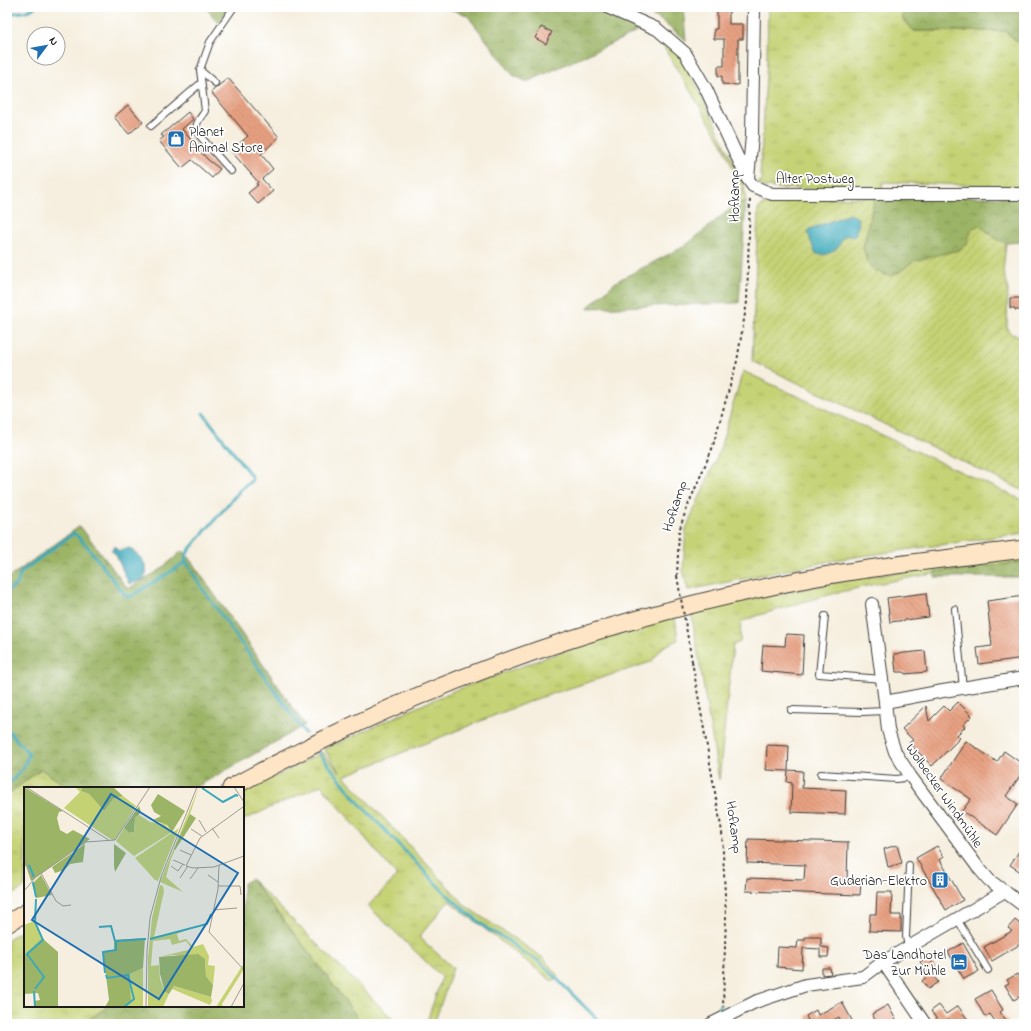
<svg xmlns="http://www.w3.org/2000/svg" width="1031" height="1031" viewBox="0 0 1031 1031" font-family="'Indie Flower',sans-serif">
<defs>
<pattern id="grass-tufts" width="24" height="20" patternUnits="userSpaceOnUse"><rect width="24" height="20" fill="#c5d274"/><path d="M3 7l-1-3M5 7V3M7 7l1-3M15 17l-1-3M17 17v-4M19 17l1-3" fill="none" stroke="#a9b464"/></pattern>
<pattern id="forest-crowns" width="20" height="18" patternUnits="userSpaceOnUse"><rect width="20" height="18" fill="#9cb466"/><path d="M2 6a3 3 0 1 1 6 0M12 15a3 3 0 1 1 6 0" fill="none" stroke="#7e9253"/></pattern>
<pattern id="garden-furrows" width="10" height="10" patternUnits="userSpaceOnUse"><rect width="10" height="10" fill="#c5d274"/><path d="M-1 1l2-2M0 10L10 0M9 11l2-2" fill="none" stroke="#a9b464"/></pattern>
<pattern id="building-back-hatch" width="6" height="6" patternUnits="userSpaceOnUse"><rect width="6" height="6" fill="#e7a081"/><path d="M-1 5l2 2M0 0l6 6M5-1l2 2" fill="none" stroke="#c6896f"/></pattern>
</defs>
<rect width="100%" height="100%" fill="#fff"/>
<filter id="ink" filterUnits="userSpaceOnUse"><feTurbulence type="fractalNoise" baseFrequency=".025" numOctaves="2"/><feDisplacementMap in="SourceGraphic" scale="8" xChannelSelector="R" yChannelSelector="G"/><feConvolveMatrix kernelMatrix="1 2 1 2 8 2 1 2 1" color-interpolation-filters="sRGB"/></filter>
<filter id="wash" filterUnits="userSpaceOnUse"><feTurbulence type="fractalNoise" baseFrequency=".012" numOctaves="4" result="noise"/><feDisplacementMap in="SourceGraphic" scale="16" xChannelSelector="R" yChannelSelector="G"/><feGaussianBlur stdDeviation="0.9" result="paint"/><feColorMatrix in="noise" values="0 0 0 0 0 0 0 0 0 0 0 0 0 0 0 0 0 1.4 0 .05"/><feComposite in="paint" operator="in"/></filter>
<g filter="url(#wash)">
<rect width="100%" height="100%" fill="#f6efdf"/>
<!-- grass -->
<g fill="url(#grass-tufts)" stroke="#707748">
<polygon points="768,7 905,7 902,18 914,31 1005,31 1024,47 1024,187 883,182 882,190 776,188 764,187 758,183 763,179 760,175 767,60"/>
<polygon points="640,27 670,43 688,67 744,184 746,201 735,205 743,192 723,145 660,41 639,31"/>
<polygon points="743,371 1024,501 1024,533 841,559 688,590 683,570 686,529 719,452"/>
<path d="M 1024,556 L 1024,562 C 944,571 867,582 790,606 C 774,611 756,615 741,622 L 740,642 L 733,645 L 719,780 L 691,611 L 856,578 Z"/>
<polygon points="675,616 678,640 663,647 651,662 533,700 344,776 467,907 543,958 558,976 553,982 449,901 419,937 453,968 434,1024 426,1024 442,977 368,906 397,876 321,785 243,820 243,793 322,752 340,772 324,749 453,691 589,642"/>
<polygon points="41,769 69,788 25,788 25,887 7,898 7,795"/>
<polygon points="251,879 398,1024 362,1024 311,955"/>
<polygon points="25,928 25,1006 108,1006 83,1024 7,1024 7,940"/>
</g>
<!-- forest -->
<g fill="url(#forest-crowns)" stroke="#5c6841">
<polygon points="205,7 229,7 219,23"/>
<polygon points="444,7 595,7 640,27 639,31 527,82 513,75 467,15"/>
<polygon points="631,7 683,7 686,41 658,18"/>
<polygon points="905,7 1024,7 1024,47 1005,31 914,31 902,18"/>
<polygon points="875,197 1024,197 1024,242 1006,243 996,239 989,232 972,229 967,244 959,250 930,257 890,276 875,271 867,263 863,247"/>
<polygon points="746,201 739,303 587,308 617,281 685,246 735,205"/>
<polygon points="80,526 128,589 160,570 182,551 189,558 305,725 195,788 69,788 41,769 7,795 7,579"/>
<polygon points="1024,562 1024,577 935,577 935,572"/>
<polygon points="251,879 311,955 362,1024 83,1024 108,1006 243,1006 243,883"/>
</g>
<!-- garden -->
<polygon fill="url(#garden-furrows)" stroke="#707748" points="875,197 863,247 867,263 875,271 890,276 898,273 914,261 959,250 967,244 972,229 979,225 996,239 1006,243 1003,272 1008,286 1007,329 1011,334 1024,337 1024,491 752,361 758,209 768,200"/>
<!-- water -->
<g fill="#3ba9ba" stroke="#2c626b">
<path d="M 850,214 L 858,218 L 859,224 L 854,237 L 848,235 L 842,238 C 840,250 826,258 815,253 L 808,233 L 810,229 Z"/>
<path d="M 115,546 L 118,551 L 129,548 C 138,554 149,564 146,575 L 142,580 L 129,584 L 116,555 L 111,550 Z"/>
</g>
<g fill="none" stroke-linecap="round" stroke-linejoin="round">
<!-- stream -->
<g stroke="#3ba9ba" stroke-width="3">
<polyline points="7,14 28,11 35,7"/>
<polyline points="186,562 185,557 189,550 242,488 251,481 252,477 203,413"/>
<polyline points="7,591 17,584 21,572 74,533 86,545 125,595 130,597 186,562 202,588 305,733"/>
<polyline points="7,729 29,754 24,767 7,786"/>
<polyline points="319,753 360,804 446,894 486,928 506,939 522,952 539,961 602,1024"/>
<polyline points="698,1024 712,1018 720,1005"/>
</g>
</g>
<g id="blocks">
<!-- building -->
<g fill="url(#building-back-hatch)">
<polygon points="717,7 729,7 729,24 743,24 743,39 738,39 738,85 722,84 722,76 718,76 718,66 724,66 724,39 714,39 714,29 717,29"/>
<polygon points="541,27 552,32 546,44 535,38"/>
<polygon points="228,78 279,137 261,154 273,169 262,179 273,191 258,204 248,193 258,185 256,184 258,182 231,151 248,136 211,92"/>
<polygon points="128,105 143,122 129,134 114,117"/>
<polygon points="188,112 193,119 182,129 207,159 220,169 212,178 192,160 182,168 159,141 164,137 161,135"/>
<polygon points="1010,298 1024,298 1024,310 1015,310 1015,308 1010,308"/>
<polygon points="926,593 929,617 890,622 887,598"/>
<polygon points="1024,596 1024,658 979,664 977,648 992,646 987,601"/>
<polygon points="786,634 804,635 802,675 761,671 763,645 785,646"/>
<polygon points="925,651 927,672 905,674 904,672 896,672 894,654"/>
<polygon points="958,702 972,716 963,725 965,727 957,735 960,738 932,766 909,743 913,740 902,729 926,706 929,721 944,706 949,711"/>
<polygon points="966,741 997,762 1004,751 1024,765 1024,770 1006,796 1018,804 997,835 962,811 971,799 941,779"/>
<polygon points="767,745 789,746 788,770 803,771 802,788 846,790 845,814 791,812 792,783 787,782 788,771 766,770"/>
<polygon points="748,839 848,842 847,881 861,882 860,895 746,891 747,878 804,880 805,865 747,863"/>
<polygon points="1024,844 1024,874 1010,865"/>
<polygon points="897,845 902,863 888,867 884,849"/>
<polygon points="937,846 944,857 940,860 963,900 946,910 916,858"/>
<polygon points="877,892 892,892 891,915 901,915 901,932 869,931 870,914 876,914"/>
<polygon points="1015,920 1024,927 1024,942 992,961 984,947 1012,931 1008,928"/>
<polygon points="805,937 821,937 821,947 829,948 828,957 820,957 820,949 803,948 802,969 777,967 778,947 797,948 798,940 805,940"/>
<polygon points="963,943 979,971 964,979 948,952"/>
<polygon points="928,957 936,968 928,973 920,962"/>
<polygon points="822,968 830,968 831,974 822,975"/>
<polygon points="931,973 938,982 928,989 922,981"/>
<polygon points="1017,974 1019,977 1024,974 1024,994 1014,1000 1005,985 1009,983 1007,980"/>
<polygon points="991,990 1003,1010 1000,1012 1009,1024 997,1024 990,1014 985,1017 975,999"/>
<polygon points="842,1002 854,1024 842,1024 839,1017 826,1024 810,1024 806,1016 816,1010 818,1015"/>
<polygon points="888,1005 898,1024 877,1024 872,1014"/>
<polygon points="939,1005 946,1014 958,1006 971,1024 953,1024 949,1019 940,1024 931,1011"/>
</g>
</g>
</g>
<g filter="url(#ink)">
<use href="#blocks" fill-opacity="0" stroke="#3d3c39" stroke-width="1"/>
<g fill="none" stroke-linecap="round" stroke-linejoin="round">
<!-- lane casing -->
<g stroke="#3d3c39" stroke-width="8">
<g id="lane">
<polyline points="200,70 215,83"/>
<polyline points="151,126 201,83"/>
<path d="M 231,171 L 199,135 C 193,125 199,120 205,111 L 200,70 L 210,42 L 234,7"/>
<polyline points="955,609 963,688"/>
<polyline points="825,616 819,674 882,679"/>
<polyline points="791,710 862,712 886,711"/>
<polyline points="821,774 897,779 911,777"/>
<polyline points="957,919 988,970"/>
<polyline points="908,947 906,937 909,865"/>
</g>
</g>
<!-- street casing -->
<g stroke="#3d3c39" stroke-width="14">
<g id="street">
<polyline points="607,7 657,29 685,53 706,89 747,178 753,186 772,194 1024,194"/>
<polyline points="748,178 752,136 754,7"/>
<polyline points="872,604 885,702"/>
<polyline points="1024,678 943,691 885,702 888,730 895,752 911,777 977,866 989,880 1024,906"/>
<polyline points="883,962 925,1024"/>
<polyline points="711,1024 755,1002 806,985 863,977 883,962 1005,891"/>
</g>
</g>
<!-- secondary casing -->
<g stroke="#3d3c39" stroke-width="19">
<g id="secondary">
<path d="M 231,788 C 256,773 283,761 309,747 C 466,667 639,611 812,578 C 882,565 954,558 1024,549"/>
<polyline points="7,924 25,913"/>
</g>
</g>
<!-- path -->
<g stroke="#3d3c39" stroke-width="2" stroke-dasharray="3 3" stroke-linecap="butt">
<polyline points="677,576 679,531 686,510 712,449 737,361 747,302 750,197"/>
<polyline points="692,661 722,832 726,916 723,1007"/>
</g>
<!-- lane -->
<use href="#lane" stroke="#fff" stroke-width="6"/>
<!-- street -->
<use href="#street" stroke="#fff" stroke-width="12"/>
<!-- secondary -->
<use href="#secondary" stroke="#fde5c5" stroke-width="17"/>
<!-- path-bridge -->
<polyline stroke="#3d3c39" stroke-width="2" stroke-dasharray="3 3" stroke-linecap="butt" points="677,576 692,661"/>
</g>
</g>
<!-- icons -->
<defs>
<g id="shop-square" transform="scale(0.9)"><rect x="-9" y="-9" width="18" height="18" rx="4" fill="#1f6fb2" stroke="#fff"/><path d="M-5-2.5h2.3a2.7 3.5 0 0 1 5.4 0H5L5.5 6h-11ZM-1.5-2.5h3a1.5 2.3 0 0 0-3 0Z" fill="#fff"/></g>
<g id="building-square" transform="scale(0.9)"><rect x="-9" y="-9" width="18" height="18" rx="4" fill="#1f6fb2" stroke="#fff"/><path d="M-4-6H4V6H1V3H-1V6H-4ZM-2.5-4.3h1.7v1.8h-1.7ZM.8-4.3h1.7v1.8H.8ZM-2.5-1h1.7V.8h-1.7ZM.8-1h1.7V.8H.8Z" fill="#fff"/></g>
<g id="hotel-square" transform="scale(0.9)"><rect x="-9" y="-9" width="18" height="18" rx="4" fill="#1f6fb2" stroke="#fff"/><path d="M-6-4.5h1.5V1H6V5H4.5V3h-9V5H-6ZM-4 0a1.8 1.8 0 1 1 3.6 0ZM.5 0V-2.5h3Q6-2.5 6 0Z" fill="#fff"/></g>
</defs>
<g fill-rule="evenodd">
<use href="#shop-square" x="176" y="139"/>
<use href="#building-square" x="940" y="880"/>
<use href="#hotel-square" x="959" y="962"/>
</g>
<g text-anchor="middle" stroke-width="3.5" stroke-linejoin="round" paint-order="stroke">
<!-- poi labels -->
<g font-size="14" fill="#1c1c1c" stroke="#fff" text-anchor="end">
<text x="189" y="136" text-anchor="start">Planet<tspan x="189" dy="16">Animal Store</tspan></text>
<text x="927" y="885">Guderian-Elektro</text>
<text x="946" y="959">Das Landhotel<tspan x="946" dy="16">Zur Mühle</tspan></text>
</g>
<!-- street labels -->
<g font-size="14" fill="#1c1c1c" stroke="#fff">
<text x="815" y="183">Alter Postweg</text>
<text transform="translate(734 196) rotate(-90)" y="5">Hofkamp</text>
<text transform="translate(674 506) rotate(-72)" y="5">Hofkamp</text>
<text transform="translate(945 795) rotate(55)" y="5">Wolbecker Windmühle</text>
<text transform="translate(735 827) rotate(82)" y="5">Hofkamp</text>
</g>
</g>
<!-- overview -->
<g transform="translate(24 787)">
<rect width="220" height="220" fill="#f6efdf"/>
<path d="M 51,0 L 58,0 L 57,4 L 65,7 L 80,24 L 89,12 L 99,9 L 112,19 L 91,53 L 88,53 L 40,21 L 56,5 ZM 175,0 L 166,27 L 147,72 L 142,90 L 159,105 L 136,95 ZM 155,41 L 134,94 L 131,93 L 111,71 ZM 136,98 L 139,99 L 140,104 L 130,150 L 171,140 L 153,147 L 155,154 L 162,152 L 169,160 L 179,157 L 185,169 L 184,178 L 191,179 L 189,198 L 182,189 L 181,172 L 149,168 L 135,170 L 168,162 L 162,154 L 148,158 L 146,152 L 129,154 L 127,179 L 135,178 L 136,192 L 141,205 L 145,207 L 139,220 L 124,220 L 124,170 L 128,131 ZM 10,134 L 18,151 L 0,168 L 0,138 ZM 220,176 L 220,182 L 198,217 L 199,220 L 192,220 ZM 119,181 L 119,220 L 101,220 L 107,214 L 106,187 ZM 150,199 L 187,210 L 188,214 L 186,218 L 148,202 Z" fill="#c5d274"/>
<path d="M 0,0 L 39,24 L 35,25 L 33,31 L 36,43 L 43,47 L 49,43 L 66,52 L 7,94 L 2,79 L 0,80 ZM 58,0 L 89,0 L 99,9 L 89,12 L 80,24 L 65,7 L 57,4 ZM 134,7 L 161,24 L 148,45 L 143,38 L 129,33 L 137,29 L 130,25 L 127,18 ZM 115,19 L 117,25 L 111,32 L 110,45 L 105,46 L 100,41 ZM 166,27 L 172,31 L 151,63 L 150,62 ZM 61,57 L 59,75 L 46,77 L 40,83 L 31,86 L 28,80 ZM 90,57 L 102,66 L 91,85 L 90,79 ZM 17,88 L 28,108 L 12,111 L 8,97 ZM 18,151 L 34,165 L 34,220 L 10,220 L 10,214 L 16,213 L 14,206 L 0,207 L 0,168 ZM 121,151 L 119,181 L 106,187 L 107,214 L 101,220 L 81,220 L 85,213 L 79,164 L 90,163 L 90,153 ZM 174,167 L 181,172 L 182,189 L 189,198 L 187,210 L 150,199 L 145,207 L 141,205 L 136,187 L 135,170 Z" fill="#9cb466"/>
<path d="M 115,28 L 126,35 L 141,37 L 148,45 L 110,69 L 92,54 L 100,41 L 105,46 L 110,45 L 111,30 Z" fill="#c5d274"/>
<path fill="none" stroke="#3ba9ba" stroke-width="2" d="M 178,1 L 199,15 L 212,8 L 214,9M 5,78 L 10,90M 9,95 L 12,110M 75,140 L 87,139 L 91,154M 126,152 L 183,137 L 187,127M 81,186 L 79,165 L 92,163 L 92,154 L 122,152M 82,188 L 83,191 L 104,188 L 110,212 L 100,220M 11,202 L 20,190 L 3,167 L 19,153 L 11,135 L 12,112M 10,204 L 11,220"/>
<path fill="none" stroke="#9f9b91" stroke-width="1" d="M 2,0 L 86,54M 210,0 L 220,15M 219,20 L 176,51 L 162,79 L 169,81 L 190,80 L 220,69M 175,33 L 182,45M 188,41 L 195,51M 167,42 L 178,49M 156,63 L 167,68M 0,71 L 9,93M 149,73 L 161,78M 195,78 L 194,102 L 185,145 L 220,183M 147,79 L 154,84 L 159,77M 17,86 L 32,114 L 39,119 L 47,118M 184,88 L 194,95M 156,91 L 164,79M 166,92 L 174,81M 194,99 L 216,99 L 217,108M 0,104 L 12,90 L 62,55 L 91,53 L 126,0M 189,123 L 213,121M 122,220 L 123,164 L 126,131 L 137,90 L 173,0M 207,220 L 220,196"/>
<path fill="#1f6fb2" fill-opacity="0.15" stroke="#1f6fb2" stroke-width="2" d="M 87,7 L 214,86 L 135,212 L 8,133 Z"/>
<rect width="220" height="220" fill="none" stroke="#1c1c1c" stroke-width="2"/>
</g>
<!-- margin -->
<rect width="1031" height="1031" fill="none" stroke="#fff" stroke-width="24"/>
<!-- north arrow -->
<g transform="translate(46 46) rotate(58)"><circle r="19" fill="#ffffff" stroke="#a4a4a4"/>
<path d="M0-3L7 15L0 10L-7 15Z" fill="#1f6fb2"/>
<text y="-6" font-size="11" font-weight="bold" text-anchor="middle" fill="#1c1c1c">N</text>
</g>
</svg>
